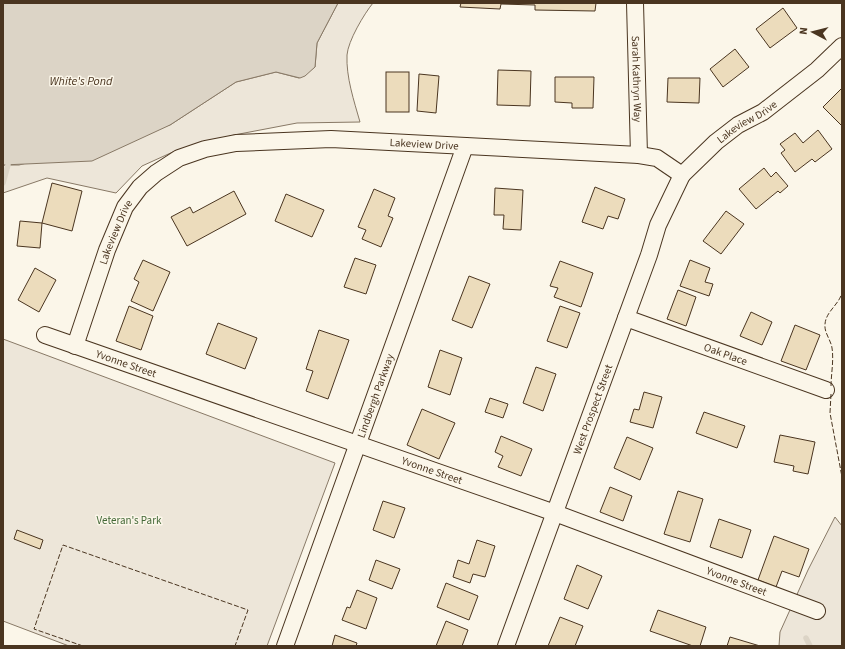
<svg xmlns="http://www.w3.org/2000/svg" width="845" height="649" viewBox="0 0 845 649" font-family="'Source Sans 3',sans-serif">
<rect width="100%" height="100%" fill="#fbf6e9"/>
<!-- green -->
<g fill="#ede6d9" stroke="#887966">
<path d="M 338,3 L 373,3 C 364,14 348,41 347,55 C 346,77 354,101 360,122 L 297,123 L 234,135 L 175,151 L 142,166 L 116,193 L 47,178 L 3,193 L 3,165 L 19,165 L 170,125 L 236,82 L 276,72 L 299,78 L 315,67 L 317,43 Z"/>
<polygon points="3,339 335,463 267,646 69,646 3,621"/>
<polygon points="835,517 842,526 842,646 779,646 780,632 808,570"/>
</g>
<!-- water -->
<polygon fill="#dcd4c6" stroke="#887966" points="3,3 338,3 317,43 315,67 305,76 300,78 276,72 236,82 170,125 92,161 3,165"/>
<g fill="none" stroke-linecap="round" stroke-linejoin="round">
<!-- stream -->
<g stroke="#dcd4c6" stroke-width="5.5">
<polyline points="3,183 8,165"/>
<polyline points="806,638 810,646"/>
</g>
</g>
<!-- building -->
<g fill="#ecdcbc" stroke="#4a3520">
<polygon points="461,3 596,3 595,11 535,10 535,5 501,4 500,9 460,7"/>
<polygon points="783,8 797,28 770,48 756,29"/>
<polygon points="735,49 749,67 723,87 710,69"/>
<polygon points="498,70 531,71 530,106 497,105"/>
<rect x="386" y="72" width="23" height="40"/>
<polygon points="419,74 439,76 436,113 417,111"/>
<polygon points="555,77 594,77 593,108 572,108 572,103 555,102"/>
<polygon points="668,78 700,78 699,103 667,102"/>
<polygon points="842,88 842,123 841,125 823,107"/>
<polygon points="818,130 832,149 815,162 812,159 795,172 781,153 785,150 780,144 795,133 803,143"/>
<polygon points="764,168 771,177 776,172 788,186 780,193 778,191 756,209 739,189"/>
<polygon points="52,183 82,191 72,231 42,223"/>
<polygon points="595,187 625,199 618,219 608,216 603,229 582,222"/>
<polygon points="495,188 523,190 521,230 503,229 504,215 494,215"/>
<polygon points="374,189 395,198 388,216 393,218 381,247 362,239 366,230 358,227"/>
<polygon points="234,191 246,214 187,246 171,217 190,207 193,213"/>
<polygon points="286,194 324,210 312,237 275,221"/>
<polygon points="726,211 744,224 721,254 703,241"/>
<polygon points="20,221 42,223 40,248 17,246"/>
<polygon points="355,258 376,265 366,294 344,287"/>
<polygon points="143,260 170,272 153,311 131,301 139,282 134,279"/>
<polygon points="690,260 710,268 705,282 713,284 709,296 680,286"/>
<polygon points="560,261 593,273 581,307 554,297 558,288 550,286"/>
<polygon points="35,268 56,280 39,312 18,300"/>
<polygon points="469,276 490,284 472,328 452,320"/>
<polygon points="678,290 696,297 686,326 667,319"/>
<polygon points="129,306 153,316 141,350 116,341"/>
<polygon points="560,306 580,313 567,348 547,341"/>
<polygon points="751,312 772,322 762,345 740,336"/>
<polygon points="218,323 257,338 245,369 206,354"/>
<polygon points="795,325 820,335 806,370 781,361"/>
<polygon points="319,330 349,340 328,399 306,391 313,371 306,369"/>
<polygon points="440,350 462,358 450,395 428,387"/>
<polygon points="536,367 556,374 543,411 523,403"/>
<polygon points="644,392 662,397 653,428 630,422 634,409 639,410"/>
<polygon points="490,398 508,404 503,418 485,412"/>
<polygon points="422,409 455,423 439,459 407,445"/>
<polygon points="704,412 745,426 737,448 696,433"/>
<polygon points="780,435 815,442 808,474 793,471 794,466 774,462"/>
<polygon points="501,436 532,449 521,476 498,467 503,456 495,452"/>
<polygon points="627,437 653,448 640,480 614,468"/>
<polygon points="610,487 632,496 623,521 600,512"/>
<polygon points="678,491 703,499 690,542 664,534"/>
<polygon points="383,501 405,508 394,538 373,530"/>
<polygon points="719,519 751,530 742,558 710,547"/>
<polygon points="17,530 43,540 40,549 14,539"/>
<polygon points="774,536 809,549 799,577 782,571 776,587 758,580"/>
<polygon points="477,540 495,546 485,577 473,574 470,583 453,577 458,560 469,564"/>
<polygon points="376,560 400,569 392,589 369,580"/>
<polygon points="577,565 602,576 588,609 564,599"/>
<polygon points="446,583 478,596 469,620 437,607"/>
<polygon points="357,590 377,598 366,629 342,620 347,607 350,608"/>
<polygon points="658,610 706,627 700,646 693,646 650,631"/>
<polygon points="560,617 583,626 575,646 548,646"/>
<polygon points="446,621 468,630 462,646 436,646"/>
<polygon points="335,635 357,643 356,646 332,646"/>
<polygon points="730,637 760,646 727,646"/>
</g>
<g fill="none" stroke-linecap="round" stroke-linejoin="round">
<!-- minor casing -->
<g stroke="#4a3520" stroke-width="18">
<g id="minor">
<path id="s1" d="M 635,3 L 639,155"/>
<path id="s2" d="M 626,318 L 826,390"/>
<path id="s3" d="M 45,335 L 555,513 L 817,611"/>
<path id="s4" d="M 75,346 L 107,250 L 125,207 L 140,187 L 156,173 L 179,158 L 205,149 L 236,143 L 331,139 L 639,155 L 657,158 L 682,175 L 716,142 L 738,125 L 763,112 L 817,70 L 842,46"/>
<path id="s5" d="M 285,646 L 465,146"/>
<path id="s6" d="M 506,646 L 649,255 L 658,225 L 682,175"/>
</g>
</g>
<!-- minor -->
<use href="#minor" stroke="#fbf6e9" stroke-width="16"/>
<!-- fence -->
<g stroke="#4a3520" stroke-width="1" stroke-dasharray="5 2" stroke-linecap="butt">
<path d="M 831,386 C 831,375 834,360 832,348 C 831,340 824,333 825,324 C 826,311 840,304 842,292"/>
<polyline points="831,394 830,413 842,477"/>
<polyline points="83,646 34,629 63,545 248,610 235,646"/>
</g>
</g>
<g text-anchor="middle" stroke-width="3" stroke-linejoin="round" paint-order="stroke">
<!-- street labels -->
<g font-size="11" fill="#4a3520" stroke="#fbf6e9">
<text dy="4" stroke="none"><textPath href="#s1" startOffset="76">Sarah Kathryn Way</textPath></text>
<text dy="4" stroke="none"><textPath href="#s4" startOffset="817">Lakeview Drive</textPath></text>
<text dy="4" stroke="none"><textPath href="#s4" startOffset="469">Lakeview Drive</textPath></text>
<text dy="4" stroke="none"><textPath href="#s4" startOffset="121">Lakeview Drive</textPath></text>
<text dy="4" stroke="none"><textPath href="#s2" startOffset="106">Oak Place</textPath></text>
<text dy="4" stroke="none"><textPath href="#s3" startOffset="86">Yvonne Street</textPath></text>
<text dy="4" stroke="none"><textPath href="#s5" startOffset="266">Lindbergh Parkway</textPath></text>
<text dy="4" stroke="none"><textPath href="#s6" startOffset="252">West Prospect Street</textPath></text>
<text dy="4" stroke="none"><textPath href="#s3" startOffset="410">Yvonne Street</textPath></text>
<text dy="4" stroke="none"><textPath href="#s3" startOffset="734">Yvonne Street</textPath></text>
</g>
<!-- park labels -->
<g font-size="11" fill="#436837" stroke="#fbf6e9">
<text x="129" y="524">Veteran's Park</text>
</g>
<!-- water labels -->
<g font-size="12" font-style="italic" fill="#4a3520" stroke="#fbf6e9">
<text x="81" y="85">White's Pond</text>
</g>
</g>
<!-- border -->
<rect width="845" height="649" fill="none" stroke="#4a3520" stroke-width="8"/>
<!-- north arrow -->
<g transform="translate(813 32) rotate(277)" stroke="#fbf6e9" stroke-width="3" paint-order="stroke">
<path d="M0-3L7 15L0 10L-7 15Z" fill="#4a3520"/>
<text y="-6" font-size="11" font-weight="bold" text-anchor="middle" fill="#4a3520">N</text>
</g>
</svg>
